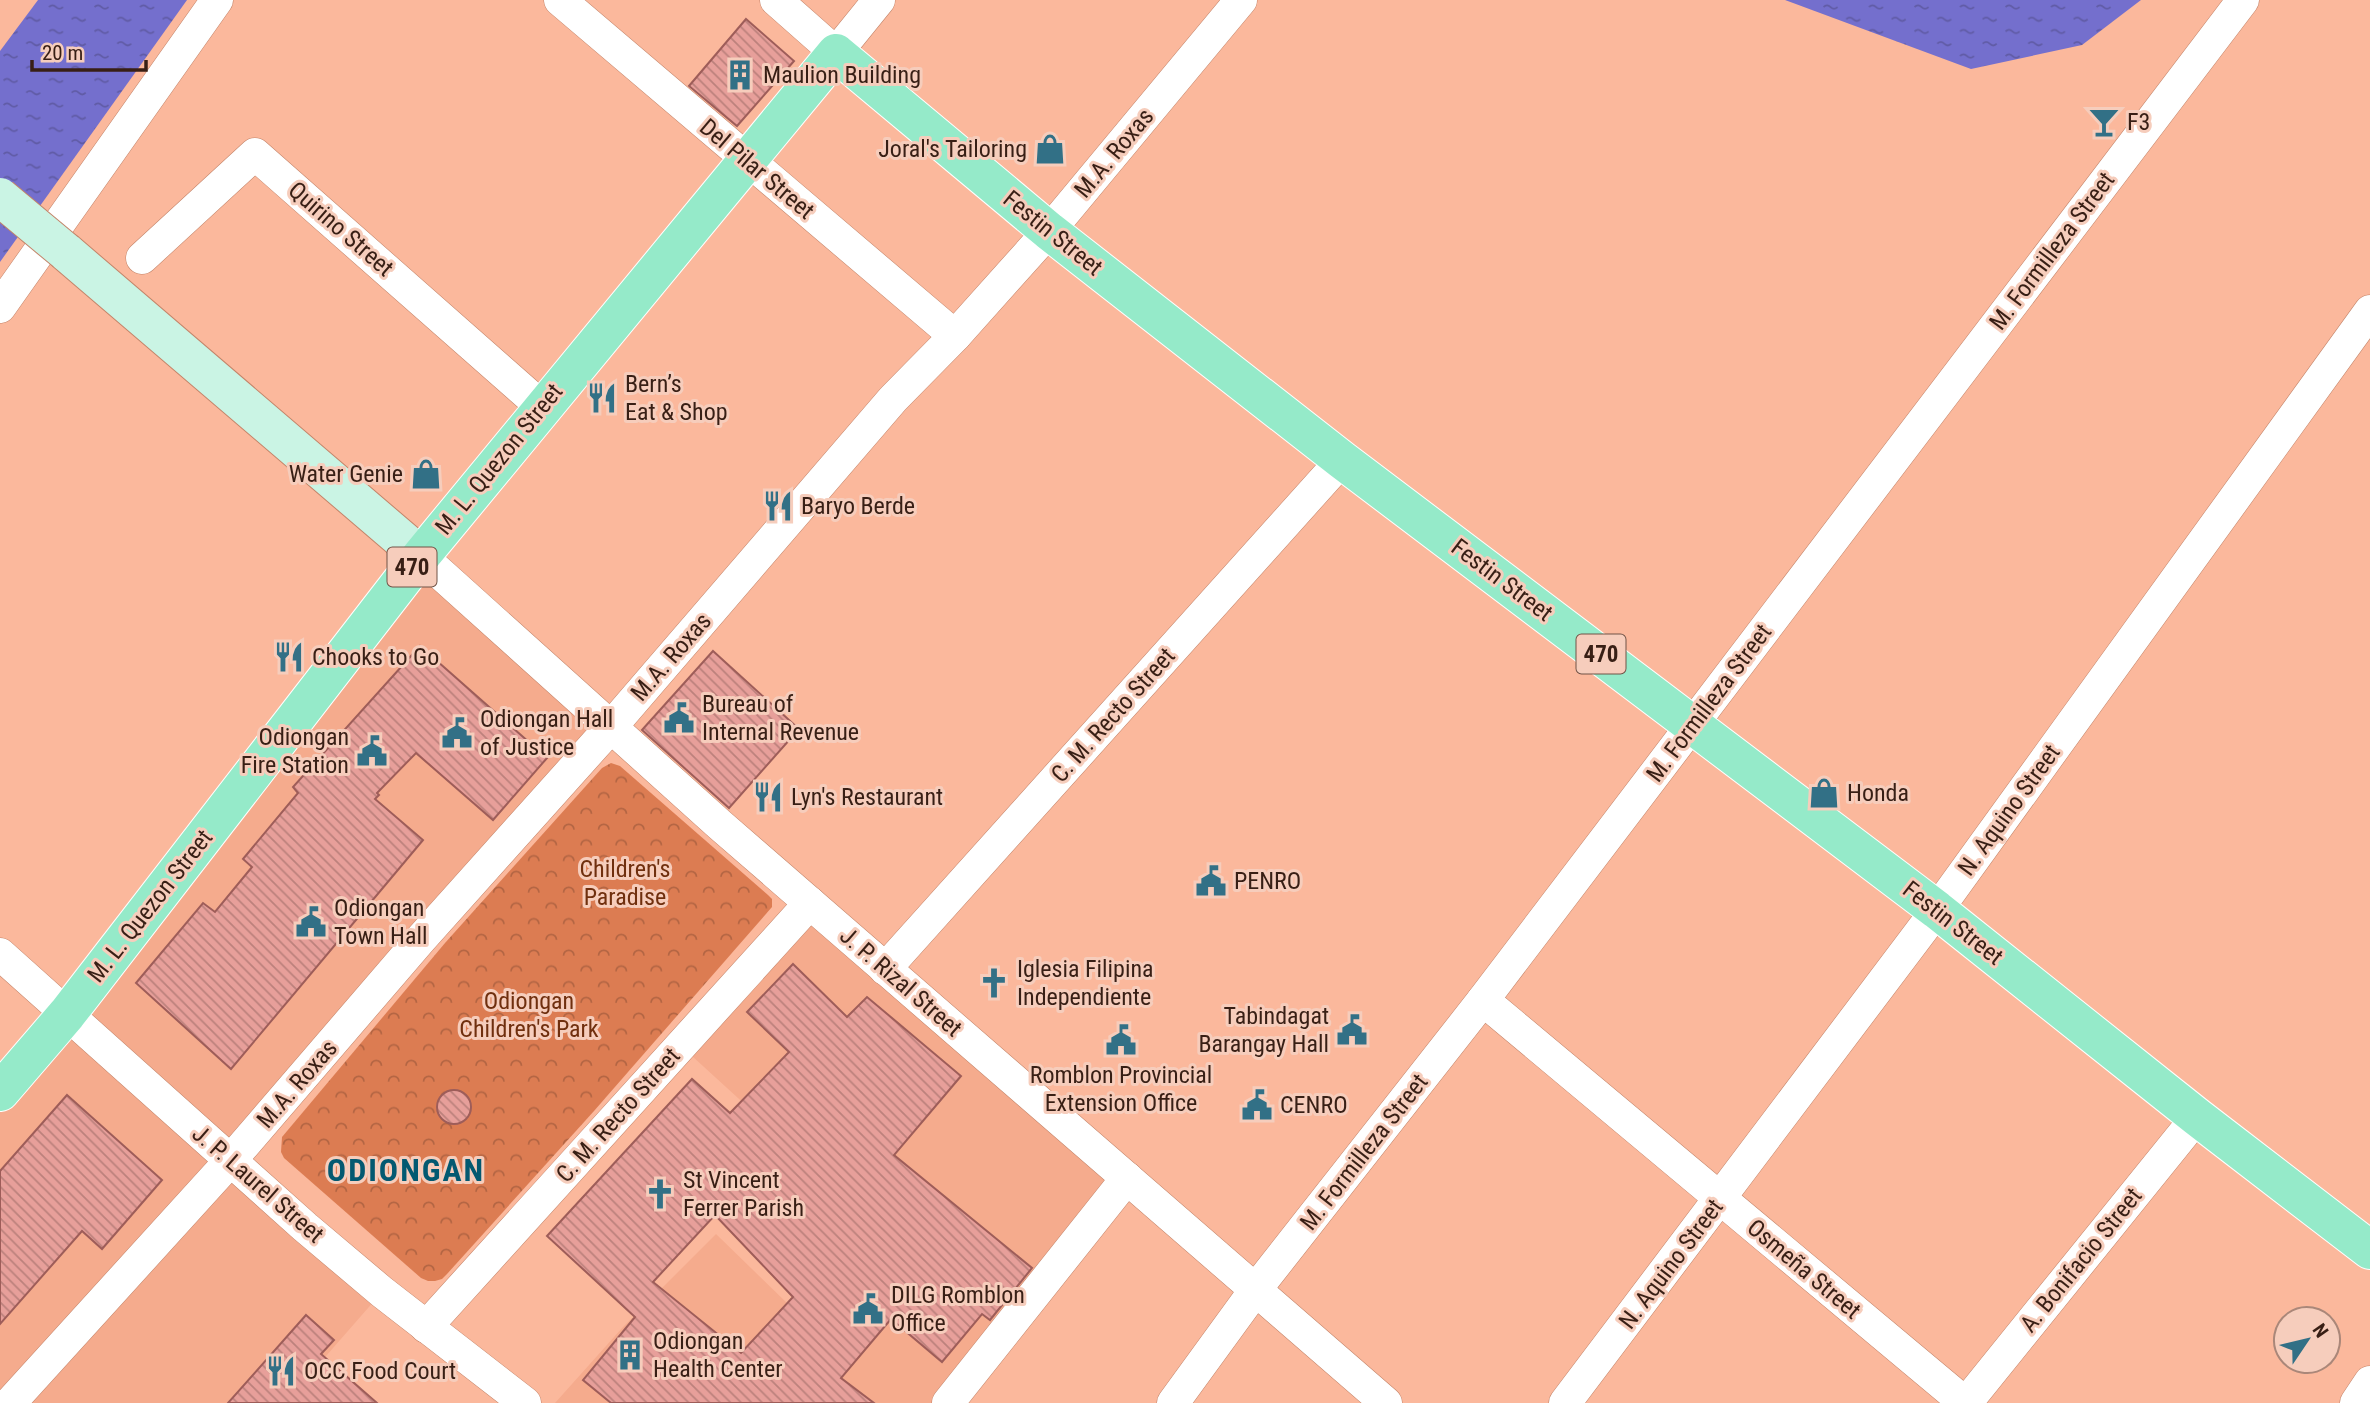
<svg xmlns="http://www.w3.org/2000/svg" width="2370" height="1403" viewBox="0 0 2370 1403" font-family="'Roboto Condensed',sans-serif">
<defs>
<pattern id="park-crowns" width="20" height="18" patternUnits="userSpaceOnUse" patternTransform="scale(1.75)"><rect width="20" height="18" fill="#dc7c52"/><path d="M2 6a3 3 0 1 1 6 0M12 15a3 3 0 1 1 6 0" fill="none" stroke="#b36543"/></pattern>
<pattern id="water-ripples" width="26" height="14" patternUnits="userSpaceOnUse" patternTransform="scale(1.75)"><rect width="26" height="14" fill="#746fcd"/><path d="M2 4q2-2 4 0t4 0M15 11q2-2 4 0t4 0" fill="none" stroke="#605ba5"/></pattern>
<pattern id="building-back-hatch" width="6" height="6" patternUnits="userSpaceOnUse" patternTransform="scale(1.75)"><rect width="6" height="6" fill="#e79f9a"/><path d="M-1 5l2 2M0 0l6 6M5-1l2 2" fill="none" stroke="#bc817c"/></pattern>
</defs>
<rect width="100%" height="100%" fill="#fbb89c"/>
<!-- built -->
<g fill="#f5ab8d">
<polygon points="421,556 610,728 231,1161 382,1292 285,1403 0,1403 0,1092"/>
<polygon points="810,903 1127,1178 948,1403 555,1403 623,1327 716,1234 789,1305 816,1282 783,1139 681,1046"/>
</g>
<!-- park -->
<polygon fill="url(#park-crowns)" points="611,763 620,766 768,895 772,899 772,907 594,1111 447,1274 442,1279 435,1281 428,1281 421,1278 284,1158 281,1152 282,1137 445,943 602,768"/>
<!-- water -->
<g fill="url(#water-ripples)">
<polygon points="38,0 187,0 0,262 0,51"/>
<polygon points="1785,0 2141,0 2082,45 1971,69"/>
</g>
<!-- building -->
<g fill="url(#building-back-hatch)" stroke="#9e5d59" stroke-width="2" fill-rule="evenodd">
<polygon points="746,19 794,61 737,126 689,86"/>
<polygon points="420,646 547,758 493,820 416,753 377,793 379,795 375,799 423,840 231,1069 136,983 203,903 215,912 252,867 243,859 298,793 293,787"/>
<polygon points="713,651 799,729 729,808 642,730"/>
<path d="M 793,964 L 847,1017 L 867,997 L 961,1076 L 894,1155 L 1032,1268 L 990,1320 L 982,1314 L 942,1362 L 891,1319 L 841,1378 L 874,1403 L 611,1403 L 583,1380 L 635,1317 L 547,1236 L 692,1079 L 730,1113 L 789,1052 L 747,1012 ZM 715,1215 L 793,1297 L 741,1353 L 653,1282 Z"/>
<circle cx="454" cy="1107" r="17"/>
<polygon points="67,1095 162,1180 102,1249 82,1231 0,1324 0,1171"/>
<polygon points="306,1315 334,1340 321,1354 377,1403 228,1403"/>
</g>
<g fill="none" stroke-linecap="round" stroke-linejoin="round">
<!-- street casing -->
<g stroke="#c38469" stroke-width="33">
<g id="street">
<polyline points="560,0 955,336"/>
<polyline points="776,0 836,53 879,0"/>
<polyline points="142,258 255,154 542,407"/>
<polyline points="0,307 217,0"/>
<polyline points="421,556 720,825 1386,1403"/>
<polyline points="0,954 305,1227 382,1292 525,1403"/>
<polyline points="885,969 1342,460"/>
<polyline points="1483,1000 1965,1403"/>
<polyline points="426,1327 810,903"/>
<polyline points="10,1403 230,1161 420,940 610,728 893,399 955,336 1049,231 1241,0"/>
<polyline points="948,1403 1127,1178"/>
<polyline points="1173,1403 1256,1289 1483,1000 2243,0"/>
<polyline points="1565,1403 1937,910 2370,311"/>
<polyline points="1966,1403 2197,1117"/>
<polyline points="2356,1403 2370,1382"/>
</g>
</g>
<!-- secondary casing -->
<g stroke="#c38469" stroke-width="40">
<polyline id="secondary" points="66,252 421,556"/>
</g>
<!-- primary casing -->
<g stroke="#fff" stroke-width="40">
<polyline id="primary" points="0,1092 67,1014 421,556 836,53 1049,231 1342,460 1937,910 2197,1117 2370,1250"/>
</g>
<!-- street -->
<use href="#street" stroke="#fff" stroke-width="32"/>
<!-- secondary -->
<use href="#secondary" stroke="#caf4e4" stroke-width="38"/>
<!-- primary -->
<use href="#primary" stroke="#95eac9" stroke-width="38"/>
<!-- secondary-bridge casing -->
<g stroke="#c38469" stroke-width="40" stroke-linecap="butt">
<polyline id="secondary-bridge" points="0,197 66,252"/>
</g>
<!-- secondary-bridge -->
<use href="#secondary-bridge" stroke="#caf4e4" stroke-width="38"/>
</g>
<!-- icons -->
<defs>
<g id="building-bare" transform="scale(2.415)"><path d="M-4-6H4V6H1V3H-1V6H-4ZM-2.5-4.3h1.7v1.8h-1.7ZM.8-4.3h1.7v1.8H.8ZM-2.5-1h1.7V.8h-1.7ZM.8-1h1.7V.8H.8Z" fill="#327086" stroke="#f6cdbc" stroke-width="2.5" paint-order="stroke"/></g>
<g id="bar-bare" transform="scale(2.415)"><path d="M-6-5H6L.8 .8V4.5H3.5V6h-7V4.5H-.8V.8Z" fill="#327086" stroke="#f6cdbc" stroke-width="2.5" paint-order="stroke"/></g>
<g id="shop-bare" transform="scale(2.415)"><path d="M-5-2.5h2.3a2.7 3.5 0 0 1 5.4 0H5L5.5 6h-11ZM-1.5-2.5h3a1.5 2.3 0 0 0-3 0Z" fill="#327086" stroke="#f6cdbc" stroke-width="2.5" paint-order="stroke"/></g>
<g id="restaurant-bare" transform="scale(2.415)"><path d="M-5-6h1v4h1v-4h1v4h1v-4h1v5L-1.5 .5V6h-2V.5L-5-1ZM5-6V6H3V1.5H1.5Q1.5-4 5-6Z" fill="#327086" stroke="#f6cdbc" stroke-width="2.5" paint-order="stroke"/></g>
<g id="civic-bare" transform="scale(2.415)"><path d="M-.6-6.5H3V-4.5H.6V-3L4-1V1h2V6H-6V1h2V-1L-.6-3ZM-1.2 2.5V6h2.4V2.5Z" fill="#327086" stroke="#f6cdbc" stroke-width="2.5" paint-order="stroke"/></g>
<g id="church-bare" transform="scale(2.415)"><path d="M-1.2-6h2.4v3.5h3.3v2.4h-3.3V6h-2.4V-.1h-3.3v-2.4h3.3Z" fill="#327086" stroke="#f6cdbc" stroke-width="2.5" paint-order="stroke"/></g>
</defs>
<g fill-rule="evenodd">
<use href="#building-bare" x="740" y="75"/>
<use href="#bar-bare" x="2104" y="122"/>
<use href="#shop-bare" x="1050" y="149"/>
<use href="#restaurant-bare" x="602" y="398"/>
<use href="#shop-bare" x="426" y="474"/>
<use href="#restaurant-bare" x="778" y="506"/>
<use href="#restaurant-bare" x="289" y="657"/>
<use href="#civic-bare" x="679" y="718"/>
<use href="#civic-bare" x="457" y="733"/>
<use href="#civic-bare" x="372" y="751"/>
<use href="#shop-bare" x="1824" y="793"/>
<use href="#restaurant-bare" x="768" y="797"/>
<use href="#civic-bare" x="1211" y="881"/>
<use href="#civic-bare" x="311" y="922"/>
<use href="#church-bare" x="994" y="983"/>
<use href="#civic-bare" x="1352" y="1030"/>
<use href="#civic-bare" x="1121" y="1040"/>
<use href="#civic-bare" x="1257" y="1105"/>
<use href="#church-bare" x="660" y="1194"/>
<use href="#civic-bare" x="868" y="1309"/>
<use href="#building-bare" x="630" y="1355"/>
<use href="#restaurant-bare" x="281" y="1371"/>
</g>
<g text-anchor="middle" stroke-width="6" stroke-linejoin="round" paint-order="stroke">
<!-- shield labels -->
<g fill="#f6cdbc" stroke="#715347" stroke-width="2">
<rect x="387.5" y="547.5" width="49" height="39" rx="5"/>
<rect x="1576.5" y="634.5" width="49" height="39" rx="5"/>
</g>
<g font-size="23" font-weight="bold" fill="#381f15">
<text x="412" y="575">470</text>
<text x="1601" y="662">470</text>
</g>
<!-- poi labels -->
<g font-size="24" fill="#381f15" stroke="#f6cdbc" text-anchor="start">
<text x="763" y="83">Maulion Building</text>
<text x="2127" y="130">F3</text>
<text x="1027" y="157" text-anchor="end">Joral's Tailoring</text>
<text x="625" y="392">Bern’s<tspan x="625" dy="28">Eat &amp; Shop</tspan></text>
<text x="403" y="482" text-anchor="end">Water Genie</text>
<text x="801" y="514">Baryo Berde</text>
<text x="312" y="665">Chooks to Go</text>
<text x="702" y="712">Bureau of<tspan x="702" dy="28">Internal Revenue</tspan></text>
<text x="480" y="727">Odiongan Hall<tspan x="480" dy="28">of Justice</tspan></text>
<text x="349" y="745" text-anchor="end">Odiongan<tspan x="349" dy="28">Fire Station</tspan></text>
<text x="1847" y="801">Honda</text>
<text x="791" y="805">Lyn's Restaurant</text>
<text x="1234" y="889">PENRO</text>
<text x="334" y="916">Odiongan<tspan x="334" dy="28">Town Hall</tspan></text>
<text x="1017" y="977">Iglesia Filipina<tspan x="1017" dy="28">Independiente</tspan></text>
<text x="1329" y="1024" text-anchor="end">Tabindagat<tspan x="1329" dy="28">Barangay Hall</tspan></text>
<text x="1121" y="1083" text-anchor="middle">Romblon Provincial<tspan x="1121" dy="28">Extension Office</tspan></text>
<text x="1280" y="1113">CENRO</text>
<text x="683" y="1188">St Vincent<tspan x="683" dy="28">Ferrer Parish</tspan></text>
<text x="891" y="1303">DILG Romblon<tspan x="891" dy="28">Office</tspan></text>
<text x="653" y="1349">Odiongan<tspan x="653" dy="28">Health Center</tspan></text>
<text x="304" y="1379">OCC Food Court</text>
</g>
<!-- street labels -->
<g font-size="24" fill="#381f15" stroke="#f6cdbc">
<text transform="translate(1114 153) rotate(-50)" y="8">M.A. Roxas</text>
<text transform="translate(757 169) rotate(40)" y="8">Del Pilar Street</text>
<text transform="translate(341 229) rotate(41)" y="8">Quirino Street</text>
<text transform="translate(1053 233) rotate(39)" y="8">Festin Street</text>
<text transform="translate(2052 251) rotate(-53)" y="8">M. Formilleza Street</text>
<text transform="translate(499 459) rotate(-51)" y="8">M. L. Quezon Street</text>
<text transform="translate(1502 580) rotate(37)" y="8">Festin Street</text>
<text transform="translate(671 657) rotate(-49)" y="8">M.A. Roxas</text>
<text transform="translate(1709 703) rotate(-53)" y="8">M. Formilleza Street</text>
<text transform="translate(1113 715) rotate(-48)" y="8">C. M. Recto Street</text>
<text transform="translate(2009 810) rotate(-54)" y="8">N. Aquino Street</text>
<text transform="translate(150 906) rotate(-52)" y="8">M. L. Quezon Street</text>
<text transform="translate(1953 923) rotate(38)" y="8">Festin Street</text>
<text transform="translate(901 982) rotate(41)" y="8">J. P. Rizal Street</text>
<text transform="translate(297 1084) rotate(-49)" y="8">M.A. Roxas</text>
<text transform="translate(618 1115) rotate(-48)" y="8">C. M. Recto Street</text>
<text transform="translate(1364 1152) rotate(-52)" y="8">M. Formilleza Street</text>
<text transform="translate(258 1184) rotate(41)" y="8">J. P. Laurel Street</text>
<text transform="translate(2081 1260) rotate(-51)" y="8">A. Bonifacio Street</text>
<text transform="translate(1671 1264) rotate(-53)" y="8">N. Aquino Street</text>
<text transform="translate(1804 1269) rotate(40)" y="8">Osmeña Street</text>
</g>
<!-- park labels -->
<g font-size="24" fill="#702f0e" stroke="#f6cdbc">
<text x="625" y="877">Children's<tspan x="625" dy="28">Paradise</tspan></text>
<text x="529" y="1009">Odiongan<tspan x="529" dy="28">Children's Park</tspan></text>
</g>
<!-- district labels -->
<g font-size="32" font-weight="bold" letter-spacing="2" fill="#035971" stroke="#f6cdbc">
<text x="406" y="1181">ODIONGAN</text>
</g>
</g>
<!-- north arrow -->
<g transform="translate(2307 1340) rotate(55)"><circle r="33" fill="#f6cdbc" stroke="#aa8779" stroke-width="2"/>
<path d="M0-5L12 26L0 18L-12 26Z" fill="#327086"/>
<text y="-10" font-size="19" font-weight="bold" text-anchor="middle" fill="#381f15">N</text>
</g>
<!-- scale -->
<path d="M32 60v10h114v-10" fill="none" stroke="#381f15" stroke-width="3.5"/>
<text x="42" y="60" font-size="21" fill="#381f15" stroke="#f6cdbc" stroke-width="5" paint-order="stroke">20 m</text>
</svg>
